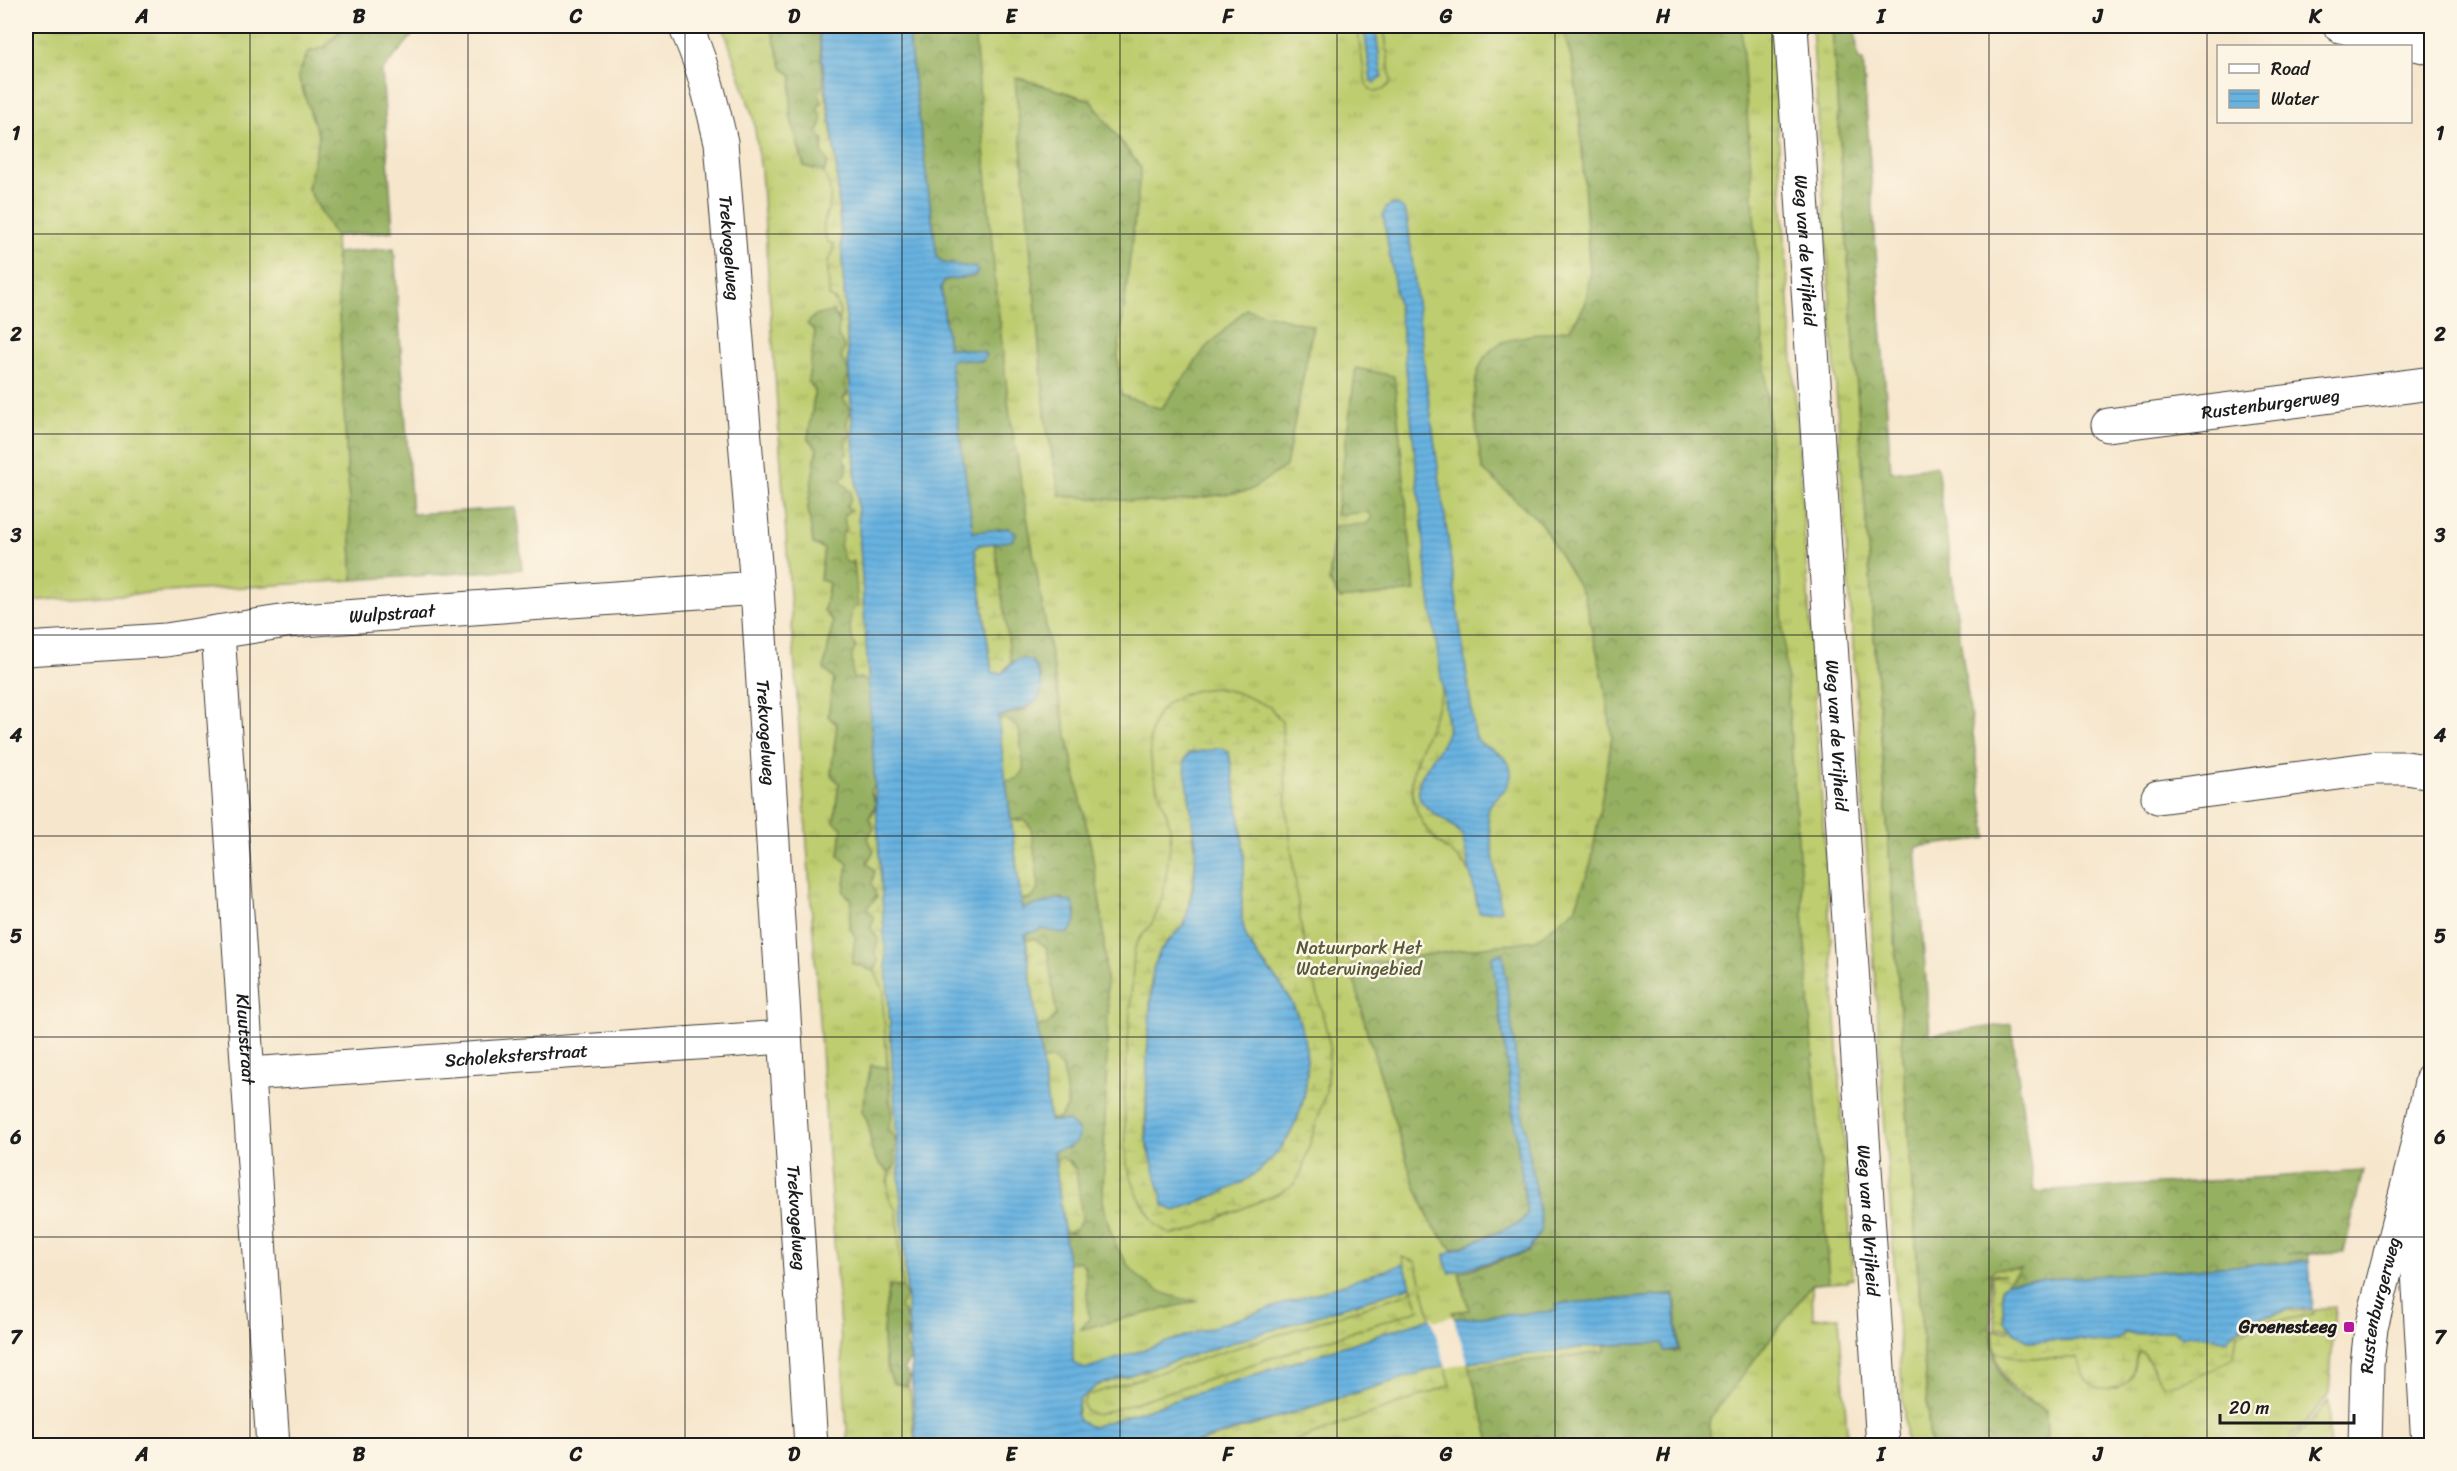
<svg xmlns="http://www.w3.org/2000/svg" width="2457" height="1471" viewBox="0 0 2457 1471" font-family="Sriracha,sans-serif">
<defs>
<pattern id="grass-tufts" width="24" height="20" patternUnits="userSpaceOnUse" patternTransform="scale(1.5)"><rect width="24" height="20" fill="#becd6f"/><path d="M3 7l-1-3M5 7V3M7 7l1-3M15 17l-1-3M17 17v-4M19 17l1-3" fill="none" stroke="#a3af60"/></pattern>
<pattern id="forest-crowns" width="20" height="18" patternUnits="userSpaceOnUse" patternTransform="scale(1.5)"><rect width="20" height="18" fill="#96b062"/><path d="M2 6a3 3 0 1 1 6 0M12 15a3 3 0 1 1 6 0" fill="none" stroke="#7a8e50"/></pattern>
<pattern id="wetland-marsh" width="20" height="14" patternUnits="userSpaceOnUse" patternTransform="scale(1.5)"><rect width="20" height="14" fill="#becd6f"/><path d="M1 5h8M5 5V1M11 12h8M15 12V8" fill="none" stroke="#a3af60"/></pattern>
<pattern id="water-rules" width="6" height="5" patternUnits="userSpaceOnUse" patternTransform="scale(1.5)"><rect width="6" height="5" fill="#68b2e0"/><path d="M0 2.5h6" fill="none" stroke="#5a98c0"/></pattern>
</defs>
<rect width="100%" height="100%" fill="#fcf5e5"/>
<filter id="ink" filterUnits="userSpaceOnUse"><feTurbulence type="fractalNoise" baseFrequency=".0167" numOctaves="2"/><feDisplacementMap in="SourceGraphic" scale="12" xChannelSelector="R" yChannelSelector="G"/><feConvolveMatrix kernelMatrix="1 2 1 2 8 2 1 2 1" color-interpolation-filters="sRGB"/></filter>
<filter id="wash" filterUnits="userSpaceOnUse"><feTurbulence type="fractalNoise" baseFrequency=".008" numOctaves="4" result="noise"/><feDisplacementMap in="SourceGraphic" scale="24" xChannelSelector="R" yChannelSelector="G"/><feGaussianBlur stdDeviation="1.35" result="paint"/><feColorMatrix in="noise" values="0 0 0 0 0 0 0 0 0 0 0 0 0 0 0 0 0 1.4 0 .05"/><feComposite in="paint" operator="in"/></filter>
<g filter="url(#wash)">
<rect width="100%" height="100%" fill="#f6e6cc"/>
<!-- grass -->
<g fill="url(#grass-tufts)" stroke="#6d7446" stroke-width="1.5">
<polygon points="26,26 344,26 325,47 308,52 298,76 319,137 308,189 335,236 353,580 26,601"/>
<path d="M 723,26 L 770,26 L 783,69 L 792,75 L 790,115 L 804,166 L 824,172 L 831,188 L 832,204 L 825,214 L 825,237 L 834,243 L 833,253 L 828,261 L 829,296 C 837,302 841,308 839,319 L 832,311 L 816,331 L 808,381 L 815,389 L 808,439 L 817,448 L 808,508 L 810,520 L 824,549 L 820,579 L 829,583 L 824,611 L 833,622 L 824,669 L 834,679 L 828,716 L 837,725 L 831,775 L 839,783 L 834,821 L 842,828 L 839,856 L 848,864 L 844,892 L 852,901 L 849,926 L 856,937 L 852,963 L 874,971 L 884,989 L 887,1068 L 871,1065 L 862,1111 C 879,1137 859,1149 889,1172 L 887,1182 L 897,1210 L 902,1287 L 889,1286 C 883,1320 878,1351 893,1383 L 908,1386 L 910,1391 L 915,1445 L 848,1445 L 761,170 L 753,117 Z"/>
<polygon points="828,26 1771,26 1853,1278 1847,1279 1847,1282 1812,1284 1813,1318 1839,1317 1848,1445 916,1445"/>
<polygon points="1812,26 1832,26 1930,1445 1906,1445"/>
<path d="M 2335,1307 L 2329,1395 L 2285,1445 L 2047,1445 L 2046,1410 C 2015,1394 2003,1386 1995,1351 L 2018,1358 L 2078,1358 C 2087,1383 2091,1388 2118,1388 L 2131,1378 L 2138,1352 L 2142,1351 L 2163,1385 L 2235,1340 L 2237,1333 L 2264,1324 L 2312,1314 L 2315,1309 Z"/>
<polygon points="2329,1400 2329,1445 2289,1445"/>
</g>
<!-- forest -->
<g fill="url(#forest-crowns)" stroke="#59663f" stroke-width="1.5">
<polygon points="344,26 401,26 412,36 382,71 393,231 335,236 308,189 319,137 298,76 308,52 325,47"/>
<path d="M 770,26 L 818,26 L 824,84 L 818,91 L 822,102 L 817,109 C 824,117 823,125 817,132 L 823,138 L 822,151 L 828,159 L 824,172 L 804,166 L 790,115 L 792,75 L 783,69 Z"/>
<path d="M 907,26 L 952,28 L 974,26 L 995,280 L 1010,417 L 1055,679 L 1091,847 L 1102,916 L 1108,1009 L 1103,1199 C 1111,1253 1138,1296 1198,1301 L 1081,1329 L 1089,1319 L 1085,1267 L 1080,1261 L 1068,1264 L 1064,1233 L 1072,1232 L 1076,1169 C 1070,1160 1065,1158 1055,1160 L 1054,1150 L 1069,1148 L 1059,1120 L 1050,1119 L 1059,1119 L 1068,1106 L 1063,1069 L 1052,1059 L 1042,1060 L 1037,1026 L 1047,1025 L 1056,1016 L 1035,939 L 1026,940 L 1025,934 L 1042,929 L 1067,934 L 1074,926 L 1076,911 L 1064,899 L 1058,899 L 1022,909 L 1021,900 L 1030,899 L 1020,819 L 1011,821 L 1006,781 L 1016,779 L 1024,771 L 1019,729 L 1006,719 L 997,721 L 998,717 L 1025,710 L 1041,678 L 1032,661 L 1016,660 L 1011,662 L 993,543 L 1013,540 L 1009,528 L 973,532 L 950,362 L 954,359 L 983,361 L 983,352 L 948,347 L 941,287 L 945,280 L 975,276 L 976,268 L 943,263 L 937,257 Z"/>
<path d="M 1562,26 L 1741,26 L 1829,1283 L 1812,1284 L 1710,1418 L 1710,1445 L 1491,1445 L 1469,1367 L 1605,1352 L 1604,1345 L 1664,1343 L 1665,1351 L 1679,1351 L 1675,1294 L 1556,1305 L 1557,1311 L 1454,1319 L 1452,1312 L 1469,1310 L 1459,1273 L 1528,1252 L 1542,1229 L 1492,956 L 1527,1214 L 1520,1223 L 1453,1250 L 1430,1222 L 1411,1175 L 1366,1028 L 1351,965 L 1536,940 L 1575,909 L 1591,863 L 1612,737 L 1604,683 L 1584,595 L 1540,522 L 1482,469 C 1478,431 1459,366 1501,343 C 1513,336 1554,332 1570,329 L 1585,305 L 1590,275 L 1580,120 L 1573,65 Z"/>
<path d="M 1832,26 L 1855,26 L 1858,59 L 1863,60 L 1891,472 L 1937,466 L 1987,838 L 1916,847 L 1930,1035 L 2011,1024 L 2034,1192 L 2363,1171 L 2344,1252 L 2287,1254 L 2308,1254 L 2309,1261 L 2007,1282 L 2020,1268 L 1990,1274 C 1992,1309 1985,1364 2013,1392 C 2021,1400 2035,1405 2046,1410 L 2047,1445 L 1930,1445 Z"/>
<polygon points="1015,77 1090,100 1141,168 1118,356 1121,395 1161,409 1204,350 1246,309 1313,326 1286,466 1249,491 1163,503 1060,496 1046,423"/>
<polygon points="394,248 412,514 516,508 522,569 353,580 336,253"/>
<path d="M 833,311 L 840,323 L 838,336 L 845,348 L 841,358 C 851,366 852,390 843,399 L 851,410 L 847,422 L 851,435 L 846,444 L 848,451 L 844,458 L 848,468 L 843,481 L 851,492 L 849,507 L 851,510 L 844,515 L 859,594 L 853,679 L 862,679 L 869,682 L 875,785 L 870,791 L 876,804 L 869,818 L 874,828 L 868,838 L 874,851 L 867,863 L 875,871 L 872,883 L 877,893 L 870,910 L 874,918 L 871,928 L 879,940 C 878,950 881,964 874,971 L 852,963 L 855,937 L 849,926 L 852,901 L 844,892 L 848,864 L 839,856 L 842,828 L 834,822 L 839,783 L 831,775 L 837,725 L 828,716 L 834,679 L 824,669 L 833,622 L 824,611 L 829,583 L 820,579 L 824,549 L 813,544 L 808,508 L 817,448 L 808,439 L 815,390 L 808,381 L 815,331 L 807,324 L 814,316 Z"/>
<polygon points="1356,368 1394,376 1415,591 1340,599 1329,582 1334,526 1366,524 1372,518 1369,512 1336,515"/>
<path d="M 871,1065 L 887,1068 L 892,1118 L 887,1130 C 900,1138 897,1153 895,1166 L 889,1172 C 859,1149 879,1137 862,1111 Z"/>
<path d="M 889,1286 L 902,1287 L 906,1296 L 902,1306 C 908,1321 906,1330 907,1345 C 908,1349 910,1354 910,1359 L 904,1369 L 910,1377 L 908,1386 L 893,1383 C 878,1351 883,1320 889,1286 Z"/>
</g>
<!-- wetland -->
<g fill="url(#wetland-marsh)" stroke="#6d7446" stroke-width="1.5" fill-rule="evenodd">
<polygon points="1357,26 1364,26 1371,80 1375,83 1382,77 1375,26 1384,26 1391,82 1383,90 1372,91 1366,85"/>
<path d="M 824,84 L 836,160 L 849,370 L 841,358 L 845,348 L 838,336 L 840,311 L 836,301 L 829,296 L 828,261 L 833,253 L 834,244 L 828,242 C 813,218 843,207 824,174 L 828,162 L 822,151 L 824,140 L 816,133 C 823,125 824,117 817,109 L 822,102 L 818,91 Z"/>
<path d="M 849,375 L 869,682 L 860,678 L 853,679 L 852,655 L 856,647 C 849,636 848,617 854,607 L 858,607 L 854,560 L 849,563 L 844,560 L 840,546 L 843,531 L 846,530 L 844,515 L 851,510 L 846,506 L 851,500 L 851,492 L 840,480 C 848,474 850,466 843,458 L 848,453 L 845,444 L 851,435 L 846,424 L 851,410 L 843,399 L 848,394 L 845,383 Z"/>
<polygon points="993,543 995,547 1011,662 1002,673 992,674 975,549 979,545"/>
<path d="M 1443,685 L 1448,734 L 1419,786 C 1416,813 1450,815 1462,834 C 1470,846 1471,866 1474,881 C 1463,853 1443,853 1428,831 C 1388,775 1434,740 1443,685 Z"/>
<path d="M 1218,688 L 1238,693 L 1270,707 L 1282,722 L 1287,812 L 1301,927 L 1330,1045 L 1326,1092 L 1301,1173 L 1294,1184 L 1282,1192 L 1184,1233 L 1169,1234 L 1155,1224 L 1138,1196 L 1127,1165 L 1124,1101 L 1134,952 C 1136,938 1150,930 1155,917 C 1165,896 1167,869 1170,846 C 1173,819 1160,801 1154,776 C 1140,720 1161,690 1218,688 ZM 1229,752 C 1234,787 1242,821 1244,856 C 1245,881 1237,909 1245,933 C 1254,958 1279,977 1291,1001 C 1322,1063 1308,1138 1249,1178 C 1227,1193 1199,1201 1175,1211 L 1146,1140 L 1145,1130 L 1151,981 L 1167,942 L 1182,928 L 1187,917 L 1196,860 L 1192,819 Z"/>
<path d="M 875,785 L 907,1279 L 910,1352 L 904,1343 L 909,1336 L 905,1326 L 907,1315 L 900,1308 L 906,1296 L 902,1287 L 897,1210 C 884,1197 886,1180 895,1166 C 896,1162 894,1159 894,1156 C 894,1144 902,1139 887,1130 L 892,1118 L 883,1005 L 884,990 L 874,971 L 879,962 L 874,951 L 879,940 L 871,928 L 874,918 L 867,908 L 877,897 L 872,883 L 875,871 L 867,863 L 874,851 L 868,838 L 874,828 L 869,818 C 878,809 878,800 870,791 Z"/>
<polygon points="1025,820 1031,828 1039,887 1033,897 1021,900 1011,821"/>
<polygon points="1035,939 1047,948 1056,1014 1047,1025 1037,1026 1026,940"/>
<polygon points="1063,1158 1076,1169 1082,1219 1076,1229 1064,1233 1055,1160"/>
<path d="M 1402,1257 L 1416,1262 L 1431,1318 L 1092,1427 L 1082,1424 L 1077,1417 L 1079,1400 L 1098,1385 L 1411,1286 ZM 1412,1288 L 1419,1310 L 1097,1415 L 1085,1410 L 1083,1403 L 1087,1396 L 1107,1389 L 1409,1293 Z"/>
<path d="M 2020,1268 L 2002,1288 L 2004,1321 L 2028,1342 C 2043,1341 2060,1340 2076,1340 C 2092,1340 2111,1349 2125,1333 L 2148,1334 L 2172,1329 L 2182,1336 L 2198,1333 L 2231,1333 L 2262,1317 L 2290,1309 L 2291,1312 L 2314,1310 L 2313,1314 L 2264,1324 L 2237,1333 L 2234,1356 C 2213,1371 2189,1383 2163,1385 L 2144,1353 L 2140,1351 L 2137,1354 C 2135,1361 2134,1370 2131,1377 C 2125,1390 2101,1392 2090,1383 C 2082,1376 2080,1368 2077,1358 L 2018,1358 L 1995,1351 L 1993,1331 L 2009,1331 L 2009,1328 L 1995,1329 L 1992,1276 L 2005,1274 L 1990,1274 L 1995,1269 Z"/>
<polygon points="1604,1345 1605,1352 1469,1367 1467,1360"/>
<polygon points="1445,1365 1451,1385 1284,1445 1188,1446"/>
</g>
<!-- water -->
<g fill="url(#water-rules)" stroke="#42677e" stroke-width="1.5">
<path d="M 818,26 L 907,26 L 937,257 L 943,263 L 976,268 L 978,271 L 975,276 L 945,280 L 941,287 L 948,347 L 983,352 L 986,355 L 983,361 L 954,359 L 950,362 L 973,532 L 1009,528 L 1016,535 L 1011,541 L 979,545 L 975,549 L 992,673 L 1002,673 C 1012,665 1017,653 1032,661 C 1057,701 1029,707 998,717 L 1022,909 L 1058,899 L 1072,902 C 1078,913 1078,927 1066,934 L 1042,929 L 1025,934 L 1050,1121 L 1068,1121 L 1079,1131 C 1079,1148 1067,1147 1054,1151 L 1072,1293 L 1073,1363 L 1085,1369 L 1404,1264 L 1411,1286 L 1098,1385 L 1079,1400 L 1076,1413 L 1079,1421 L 1092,1427 L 1431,1318 L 1433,1325 L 1454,1319 L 1556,1311 L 1556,1304 L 1674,1295 L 1678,1349 L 1664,1351 L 1663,1343 L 1604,1345 L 1445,1365 L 1188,1445 L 916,1445 L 836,160 Z"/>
<polygon points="1364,26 1375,26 1382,77 1375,83 1371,80"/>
<path d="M 1393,204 C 1404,206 1406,212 1408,223 L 1426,380 L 1475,734 C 1480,753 1512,747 1511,776 C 1509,793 1492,796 1487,811 L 1501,910 L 1479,913 L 1462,835 C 1452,821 1432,816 1422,802 C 1406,778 1447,750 1448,726 L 1429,592 L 1402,331 L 1383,215 L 1386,208 Z"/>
<path d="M 1222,748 L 1229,753 C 1234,787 1242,822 1244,856 C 1245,882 1238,908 1245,933 C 1252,956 1280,978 1291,1001 C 1322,1063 1308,1138 1249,1178 C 1227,1193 1199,1201 1175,1211 L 1164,1206 L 1146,1140 L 1147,1056 L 1153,969 L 1160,951 L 1185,923 L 1194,883 L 1196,845 L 1184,761 L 1189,753 Z"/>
<polygon points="1501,953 1503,955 1523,1116 1542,1229 1528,1251 1450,1273 1445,1263 1445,1254 1520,1223 1527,1214 1492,957"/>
<path d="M 2309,1261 L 2312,1308 C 2286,1309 2241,1316 2227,1340 C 2208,1339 2204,1331 2182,1337 L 2172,1329 L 2148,1334 L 2125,1333 C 2110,1350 2094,1340 2076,1340 C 2060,1340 2043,1341 2027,1342 L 2004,1321 L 2002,1288 L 2007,1282 Z"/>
</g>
<!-- pier -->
<polygon fill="#f6e6cc" points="1430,1315 1435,1321 1453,1316 1468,1363 1446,1368"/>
</g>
<g filter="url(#ink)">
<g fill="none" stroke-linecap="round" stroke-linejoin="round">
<!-- street casing -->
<g stroke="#3d3a36" stroke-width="35">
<g id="street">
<path id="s1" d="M 685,26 C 703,62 711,102 721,142 L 757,588 L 811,1446"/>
<path id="s2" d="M 1791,26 L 1883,1446"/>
<polyline points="2340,26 2432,48"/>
<path id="s3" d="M 2108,425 L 2432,383"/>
<path id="s4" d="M 218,632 L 273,1446"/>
<path id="s5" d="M 26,649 L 166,640 L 287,621 L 757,588"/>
<polyline points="2158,797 2376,768 2406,768 2432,772"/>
<path id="s6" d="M 249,1074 L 784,1037"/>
</g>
</g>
<!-- secondary casing -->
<g stroke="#3d3a36" stroke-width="35">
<g id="secondary">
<polyline points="2414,1200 2428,1446"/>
<path id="s7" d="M 2365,1446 L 2367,1364 L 2371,1328 L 2412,1168 L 2432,1078"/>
</g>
</g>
<!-- street -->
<use href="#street" stroke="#fff" stroke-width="33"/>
<!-- secondary -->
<use href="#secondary" stroke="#fff" stroke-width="33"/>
</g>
</g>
<!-- grid -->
<path fill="none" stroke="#1c1c1c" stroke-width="1.5" stroke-opacity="0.55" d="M 250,26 L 250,1446M 468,26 L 468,1446M 685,26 L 685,1446M 902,26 L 902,1446M 1120,26 L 1120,1446M 1337,26 L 1337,1446M 1555,26 L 1555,1446M 1772,26 L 1772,1446M 1989,26 L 1989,1446M 2207,26 L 2207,1446M 26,234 L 2432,234M 26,434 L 2432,434M 26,635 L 2432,635M 26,836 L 2432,836M 26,1037 L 2432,1037M 26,1237 L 2432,1237"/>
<!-- markers -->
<rect fill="#b5179e" stroke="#fcf5e5" stroke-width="2" x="2343" y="1321" width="12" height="12" rx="3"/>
<g text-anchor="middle" stroke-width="5" stroke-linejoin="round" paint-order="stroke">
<!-- street labels -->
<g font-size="18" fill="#1c1c1c" stroke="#fcf5e5">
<text dy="6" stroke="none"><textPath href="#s1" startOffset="228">Trekvogelweg</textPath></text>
<text dy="6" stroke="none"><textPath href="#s2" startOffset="225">Weg van de Vrijheid</textPath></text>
<text dy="6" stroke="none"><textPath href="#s3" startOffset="164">Rustenburgerweg</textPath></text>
<text dy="6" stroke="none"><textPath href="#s5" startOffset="368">Wulpstraat</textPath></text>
<text dy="6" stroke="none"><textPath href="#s1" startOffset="714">Trekvogelweg</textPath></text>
<text dy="6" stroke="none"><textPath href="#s2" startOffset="711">Weg van de Vrijheid</textPath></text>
<text dy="6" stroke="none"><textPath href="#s4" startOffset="408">Kluutstraat</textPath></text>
<text dy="6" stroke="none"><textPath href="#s6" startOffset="268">Scholeksterstraat</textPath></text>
<text dy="6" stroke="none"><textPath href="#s1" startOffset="1200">Trekvogelweg</textPath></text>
<text dy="6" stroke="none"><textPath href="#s2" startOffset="1197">Weg van de Vrijheid</textPath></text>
<text dy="6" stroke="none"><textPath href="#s7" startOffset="142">Rustenburgerweg</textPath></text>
</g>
<!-- park labels -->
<g font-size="18" fill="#555a39" stroke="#fcf5e5">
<text x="1359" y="954">Natuurpark Het<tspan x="1359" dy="21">Waterwingebied</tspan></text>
</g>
<!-- poi labels -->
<g font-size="18" font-weight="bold" fill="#1c1c1c" stroke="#fcf5e5" text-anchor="end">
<text x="2337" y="1333">Groenesteeg</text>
</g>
</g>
<!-- margin -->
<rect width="2457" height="1471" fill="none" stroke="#fcf5e5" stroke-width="66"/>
<!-- legend -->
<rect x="2217" y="45" width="195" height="78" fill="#fcf5e5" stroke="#a29e95" stroke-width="1.5"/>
<rect x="2229" y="64" width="30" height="9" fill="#ffffff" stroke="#a29e95" stroke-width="1.5"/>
<text x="2271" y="75" font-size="18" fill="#1c1c1c">Road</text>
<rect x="2229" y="90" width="30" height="18" fill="url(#water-rules)" stroke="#a29e95" stroke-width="1.5"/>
<text x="2271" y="105" font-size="18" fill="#1c1c1c">Water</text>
<!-- scale -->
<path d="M2220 1414v9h134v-9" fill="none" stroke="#1c1c1c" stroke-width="3"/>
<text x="2229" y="1414" font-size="18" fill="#1c1c1c" stroke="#fcf5e5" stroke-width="4.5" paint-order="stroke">20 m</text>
<rect x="33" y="33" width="2391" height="1405" fill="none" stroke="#1c1c1c" stroke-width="2"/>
<g font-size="20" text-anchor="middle" font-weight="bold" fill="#1c1c1c">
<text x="142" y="23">A</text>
<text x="359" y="23">B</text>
<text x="576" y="23">C</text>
<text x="794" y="23">D</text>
<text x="1011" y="23">E</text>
<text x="1228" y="23">F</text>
<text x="1446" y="23">G</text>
<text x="1663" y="23">H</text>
<text x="1881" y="23">I</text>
<text x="2098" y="23">J</text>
<text x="2315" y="23">K</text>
<text x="16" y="140">1</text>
<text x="2440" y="140">1</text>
<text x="16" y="341">2</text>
<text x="2440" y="341">2</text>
<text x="16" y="542">3</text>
<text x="2440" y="542">3</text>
<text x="16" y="742">4</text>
<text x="2440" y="742">4</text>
<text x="16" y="943">5</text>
<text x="2440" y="943">5</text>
<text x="16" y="1144">6</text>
<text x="2440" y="1144">6</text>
<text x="16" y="1344">7</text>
<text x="2440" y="1344">7</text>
<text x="142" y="1461">A</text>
<text x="359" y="1461">B</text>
<text x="576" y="1461">C</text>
<text x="794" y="1461">D</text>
<text x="1011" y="1461">E</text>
<text x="1228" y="1461">F</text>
<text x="1446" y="1461">G</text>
<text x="1663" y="1461">H</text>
<text x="1881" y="1461">I</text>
<text x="2098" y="1461">J</text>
<text x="2315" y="1461">K</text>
</g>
</svg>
